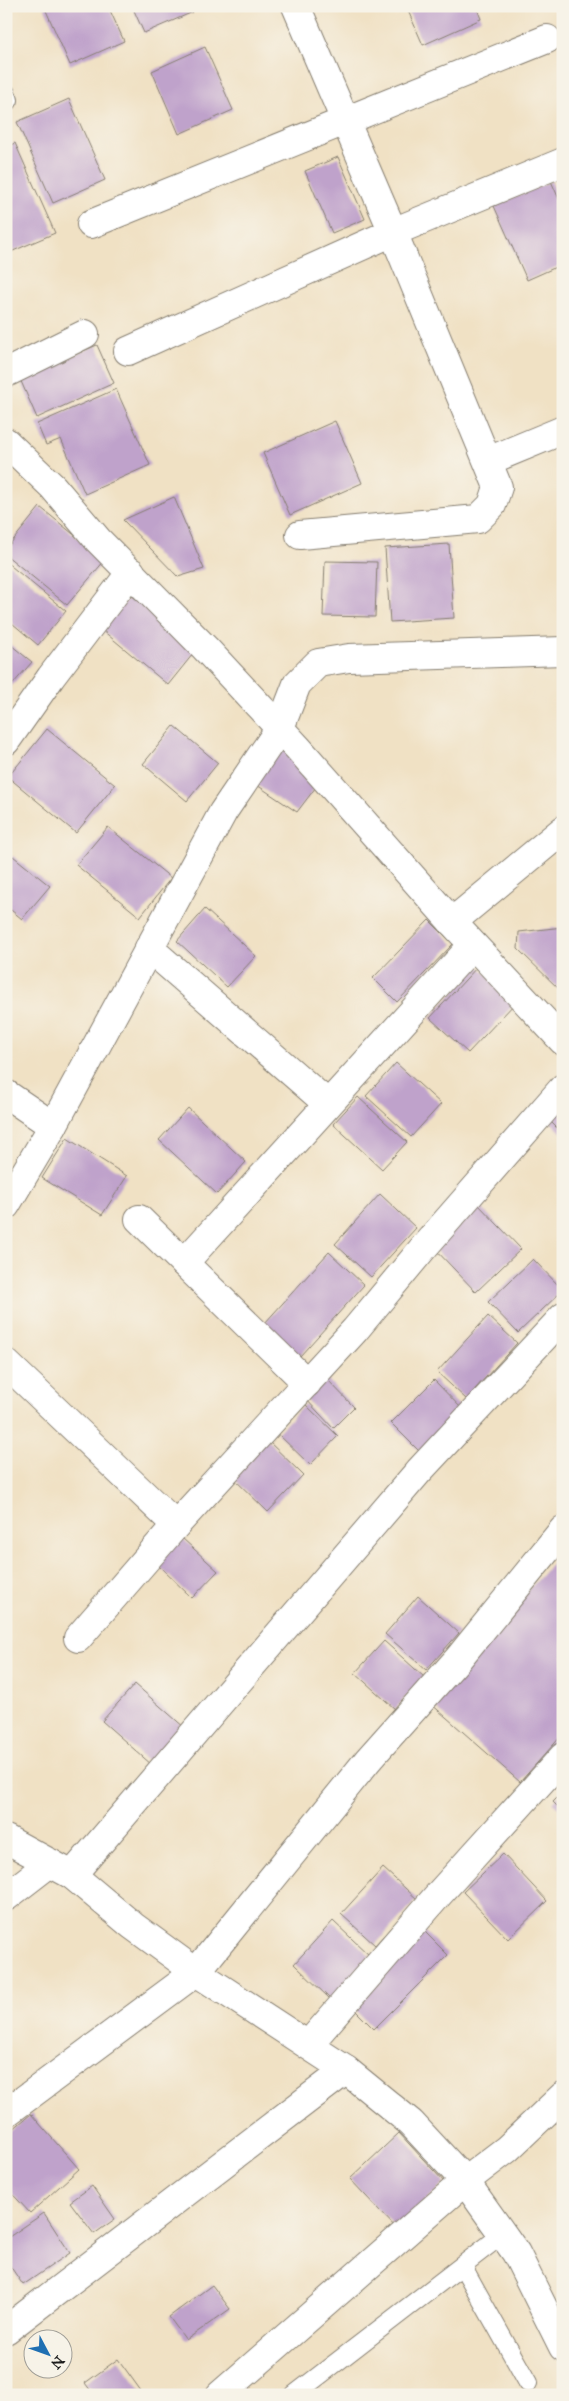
<svg xmlns="http://www.w3.org/2000/svg" width="569" height="2401" viewBox="0 0 569 2401" font-family="'IM FELL Great Primer',serif">
<rect width="100%" height="100%" fill="#f7f3e8"/>
<filter id="ink" filterUnits="userSpaceOnUse"><feTurbulence type="fractalNoise" baseFrequency=".02" numOctaves="2"/><feDisplacementMap in="SourceGraphic" scale="10" xChannelSelector="R" yChannelSelector="G"/><feConvolveMatrix kernelMatrix="1 2 1 2 8 2 1 2 1" color-interpolation-filters="sRGB"/></filter>
<filter id="wash" filterUnits="userSpaceOnUse"><feTurbulence type="fractalNoise" baseFrequency=".0096" numOctaves="4" result="noise"/><feDisplacementMap in="SourceGraphic" scale="20" xChannelSelector="R" yChannelSelector="G"/><feGaussianBlur stdDeviation="1.12" result="paint"/><feColorMatrix in="noise" values="0 0 0 0 0 0 0 0 0 0 0 0 0 0 0 0 0 1.4 0 .05"/><feComposite in="paint" operator="in"/></filter>
<g filter="url(#wash)">
<rect width="100%" height="100%" fill="#f0e1c4"/>
<g id="blocks">
<!-- building -->
<g fill="#bfa2cb">
<polygon points="44,6 108,6 124,41 70,65"/>
<polygon points="132,6 190,6 193,12 144,33"/>
<polygon points="406,6 476,6 481,19 423,45"/>
<polygon points="205,47 233,110 179,134 152,71"/>
<polygon points="69,99 105,180 53,203 17,122"/>
<polygon points="15,143 55,233 6,254 6,147"/>
<polygon points="338,157 365,219 332,233 305,171"/>
<polygon points="551,181 563,208 563,264 527,280 494,206"/>
<polygon points="97,345 114,383 37,418 20,379"/>
<polygon points="116,389 150,465 85,494 61,439 46,445 37,424"/>
<polygon points="335,421 362,483 290,515 263,453"/>
<polygon points="174,497 204,569 178,577 123,520"/>
<polygon points="40,507 105,560 67,605 6,555 6,549"/>
<polygon points="449,544 454,618 390,622 385,548"/>
<polygon points="325,561 377,562 375,617 323,616"/>
<polygon points="6,562 66,611 38,645 6,618"/>
<polygon points="131,595 197,649 168,685 102,630"/>
<polygon points="6,641 32,662 6,692"/>
<polygon points="174,726 218,763 187,801 143,764"/>
<polygon points="47,729 115,785 76,833 8,777"/>
<polygon points="279,741 319,783 297,812 251,781"/>
<polygon points="108,827 171,878 140,917 76,865"/>
<polygon points="13,856 50,886 22,919 6,906 6,864"/>
<polygon points="205,909 256,956 227,987 177,941"/>
<polygon points="429,920 453,944 397,1002 373,978"/>
<polygon points="563,927 563,993 518,949 519,932"/>
<polygon points="478,966 517,1001 468,1053 430,1018"/>
<polygon points="396,1063 441,1104 411,1137 366,1096"/>
<polygon points="358,1097 407,1142 382,1169 333,1124"/>
<polygon points="563,1099 563,1134 545,1116"/>
<polygon points="188,1108 246,1162 217,1194 159,1140"/>
<polygon points="67,1138 127,1176 102,1215 42,1178"/>
<polygon points="380,1194 416,1228 371,1277 335,1244"/>
<polygon points="477,1203 521,1249 476,1292 432,1246"/>
<polygon points="329,1252 364,1285 300,1356 264,1324"/>
<polygon points="533,1259 563,1290 518,1333 488,1302"/>
<polygon points="488,1316 517,1343 466,1399 437,1372"/>
<polygon points="325,1377 354,1407 333,1428 304,1397"/>
<polygon points="434,1380 463,1410 420,1452 391,1423"/>
<polygon points="305,1404 338,1436 310,1465 277,1433"/>
<polygon points="264,1437 303,1475 268,1512 229,1474"/>
<polygon points="182,1538 218,1571 192,1598 157,1564"/>
<polygon points="563,1551 563,1734 520,1782 430,1703"/>
<polygon points="418,1596 459,1633 426,1670 385,1634"/>
<polygon points="384,1641 424,1677 395,1709 355,1673"/>
<polygon points="135,1684 185,1728 152,1765 102,1721"/>
<polygon points="563,1792 563,1812 553,1802"/>
<polygon points="503,1854 547,1901 508,1939 463,1892"/>
<polygon points="383,1868 417,1899 375,1945 341,1914"/>
<polygon points="333,1921 370,1956 330,1999 294,1964"/>
<polygon points="423,1930 448,1955 374,2029 349,2004"/>
<polygon points="31,2114 79,2169 30,2213 6,2187 6,2135"/>
<polygon points="399,2133 445,2183 396,2228 350,2179"/>
<polygon points="92,2186 115,2219 94,2234 70,2202"/>
<polygon points="44,2213 70,2253 23,2285 6,2260 6,2239"/>
<polygon points="212,2285 230,2309 186,2340 169,2317"/>
<polygon points="118,2359 144,2395 94,2395 85,2383"/>
</g>
</g>
</g>
<g filter="url(#ink)">
<use href="#blocks" fill-opacity="0" stroke="#867e70" stroke-width="1"/>
<g fill="none" stroke-linecap="round" stroke-linejoin="round">
<!-- lane casing -->
<g stroke="#867e70" stroke-width="20">
<g id="lane">
<polyline points="6,93 9,100"/>
<polyline points="463,2267 528,2383"/>
<polyline points="294,2395 503,2234"/>
</g>
</g>
<!-- street casing -->
<g stroke="#867e70" stroke-width="30">
<g id="street">
<polyline points="296,6 393,232 498,487 492,505 478,519 300,535"/>
<polyline points="91,224 547,39"/>
<polyline points="128,351 393,232 563,162"/>
<polyline points="6,373 85,334"/>
<polyline points="6,442 53,487 98,540 205,648 298,748 452,922 563,1041"/>
<polyline points="488,461 563,430"/>
<polyline points="6,741 51,677 131,572"/>
<polyline points="452,922 563,830"/>
<polyline points="149,948 328,1104"/>
<polyline points="6,1094 53,1126"/>
<polyline points="6,1205 53,1126 223,812 280,728 297,684 318,663 349,658 563,651"/>
<polyline points="139,1219 307,1383"/>
<polyline points="184,1263 473,945"/>
<polyline points="6,1363 176,1525"/>
<polyline points="78,1638 176,1525 355,1330 424,1247 563,1088"/>
<polyline points="6,1839 72,1875 133,1926 196,1972 346,2070 411,2123 465,2181 516,2253 563,2347"/>
<polyline points="72,1875 419,1471 563,1317"/>
<polyline points="6,1897 50,1863"/>
<polyline points="308,2045 439,1894 563,1757"/>
<polyline points="6,2113 196,1972 368,1760 458,1659 563,1530"/>
<polyline points="6,2330 346,2070"/>
<polyline points="220,2395 465,2181 507,2149 563,2096"/>
</g>
</g>
<!-- lane -->
<use href="#lane" stroke="#fff" stroke-width="18"/>
<!-- street -->
<use href="#street" stroke="#fff" stroke-width="28"/>
</g>
</g>
<!-- margin -->
<rect width="569" height="2401" fill="none" stroke="#f7f3e8" stroke-width="25"/>
<!-- north arrow -->
<g transform="translate(48 2354) rotate(131)"><circle r="24" fill="#f7f3e8" stroke="#9f9d96"/>
<path d="M0-4L9 19L0 12L-9 19Z" fill="#1f6fb2"/>
<text y="-8" font-size="14" font-weight="bold" text-anchor="middle" fill="#1c1c1c">N</text>
</g>
</svg>
